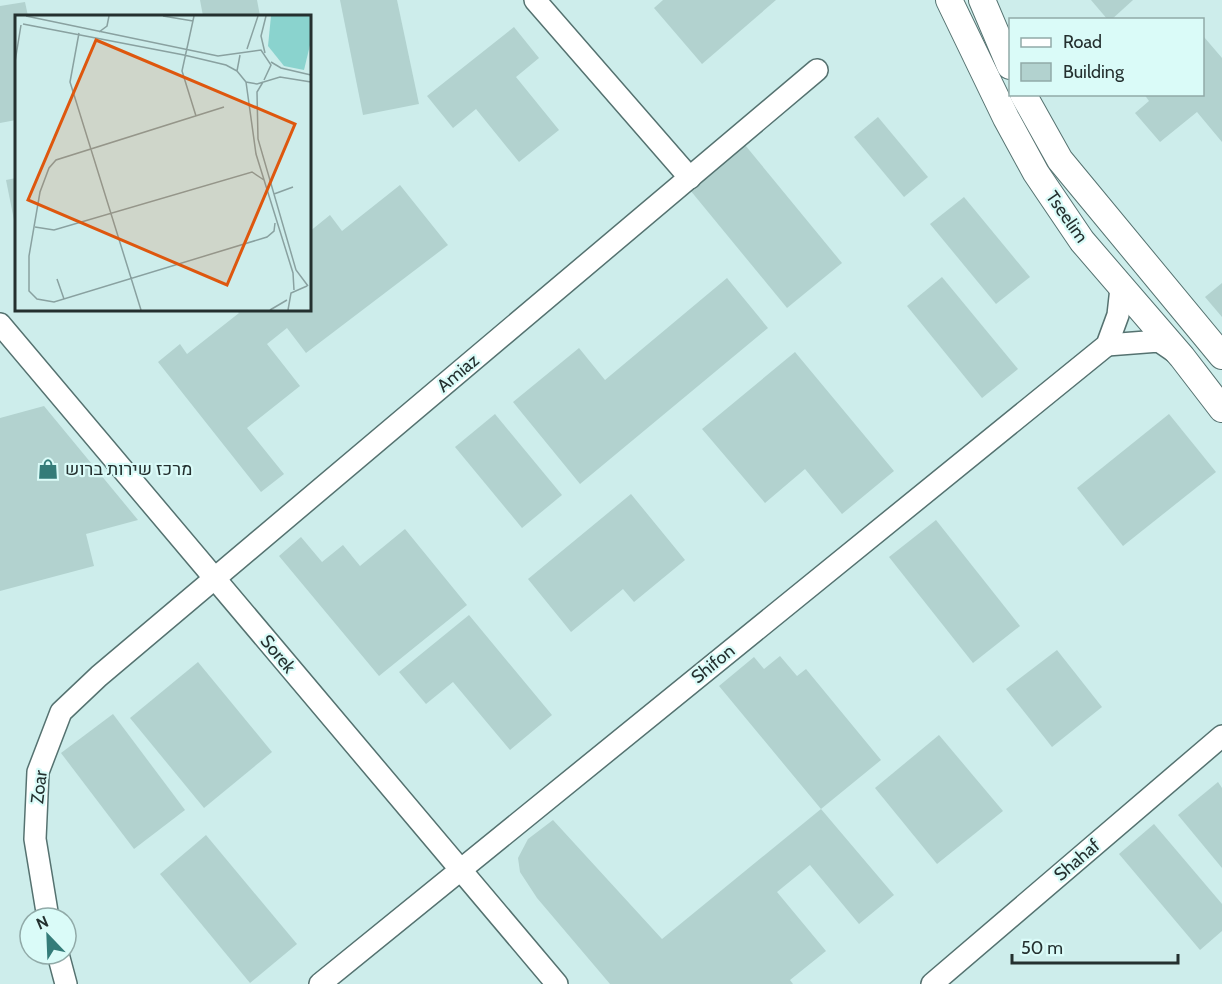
<svg xmlns="http://www.w3.org/2000/svg" width="1222" height="984" viewBox="0 0 1222 984" font-family="Cabin,Heebo,sans-serif">
<rect width="100%" height="100%" fill="#cdedeb"/>
<!-- building -->
<g fill="#b2d2cf">
<polygon points="200,0 257,0 260,16 203,16"/>
<polygon points="340,0 397,0 419,104 363,115"/>
<polygon points="663,0 776,0 702,64 654,8"/>
<polygon points="1091,0 1133,0 1111,20 1108,20"/>
<polygon points="25,2 28,16 16,16 16,120 0,123 0,6"/>
<polygon points="514,27 539,58 516,77 559,130 519,162 476,109 453,128 427,96"/>
<polygon points="1204,37 1222,58 1222,142 1197,112 1160,142 1135,113 1149,101 1144,94 1202,94 1202,38"/>
<polygon points="878,117 928,177 904,197 854,137"/>
<polygon points="745,145 842,263 787,308 690,190"/>
<polygon points="16,178 16,225 15,225 6,180"/>
<polygon points="400,185 448,245 306,353 287,328 267,344 300,386 247,428 284,474 261,492 158,362 180,344 187,354 239,313 235,309 309,309 309,232 330,215 342,231"/>
<polygon points="964,197 1030,277 996,304 930,224"/>
<polygon points="942,277 1018,369 982,398 907,306"/>
<polygon points="727,278 768,328 580,484 513,402 579,348 605,380"/>
<polygon points="1222,283 1222,317 1205,297"/>
<polygon points="795,352 894,471 842,514 805,469 765,503 702,429"/>
<polygon points="44,406 138,520 86,534 94,566 0,591 0,418"/>
<polygon points="495,414 562,495 522,528 455,447"/>
<polygon points="1169,414 1216,472 1123,546 1077,488"/>
<polygon points="631,494 685,560 634,602 623,589 571,632 528,579"/>
<polygon points="936,520 1020,626 973,663 889,557"/>
<polygon points="405,529 467,605 379,676 279,556 301,537 322,562 343,545 360,566"/>
<polygon points="469,615 552,715 510,750 453,682 426,704 399,672"/>
<polygon points="1057,650 1102,707 1052,747 1006,689"/>
<polygon points="780,656 797,676 806,669 881,760 821,809 894,895 859,924 810,865 777,892 826,951 790,980 793,984 610,984 537,898 520,872 518,858 528,839 553,820 662,939 821,809 719,686 754,657 764,669"/>
<polygon points="198,662 272,752 204,808 130,718"/>
<polygon points="113,714 185,810 134,849 61,753"/>
<polygon points="939,735 1003,811 937,864 875,788"/>
<polygon points="1218,782 1222,788 1222,868 1178,815"/>
<polygon points="1154,824 1222,904 1222,931 1200,950 1119,854"/>
<polygon points="206,835 297,944 250,983 160,874"/>
</g>
<g fill="none" stroke-linecap="round" stroke-linejoin="round">
<!-- minor casing -->
<g stroke="#557270" stroke-width="24">
<g id="minor">
<polyline points="535,0 690,178"/>
<polyline points="0,324 557,984"/>
<polyline points="1107,345 1159,341 1175,352"/>
<polyline points="48,918 35,839 38,772 61,712 99,676 817,70"/>
<polyline points="58,954 66,984"/>
<polyline points="320,984 1107,345 1118,315 1121,288 1114,279"/>
<polyline points="932,984 1222,736"/>
</g>
</g>
<!-- tertiary casing -->
<g stroke="#557270" stroke-width="28">
<g id="tertiary">
<polyline points="949,0 1006,118 1036,173 1082,241 1182,357 1222,409"/>
<polyline points="982,0 1010,66"/>
<polyline points="1023,94 1060,160 1222,356"/>
</g>
</g>
<!-- minor -->
<use href="#minor" stroke="#fff" stroke-width="21"/>
<!-- tertiary -->
<use href="#tertiary" stroke="#fff" stroke-width="26"/>
</g>
<!-- icons -->
<defs>
<g id="shop-bare" transform="scale(1.62)"><path d="M-5-2.5h2.3a2.7 3.5 0 0 1 5.4 0H5L5.5 6h-11ZM-1.5-2.5h3a1.5 2.3 0 0 0-3 0Z" fill="#347c79" stroke="#dafbf8" stroke-width="2.5" paint-order="stroke"/></g>
</defs>
<g fill-rule="evenodd">
<use href="#shop-bare" x="48" y="469"/>
</g>
<g text-anchor="middle" stroke-width="4.5" stroke-linejoin="round" paint-order="stroke">
<!-- street labels -->
<g font-size="18" fill="#24302f" stroke="#dafbf8">
<text transform="translate(1067 217) rotate(55)" y="6">Tseelim</text>
<text transform="translate(458 373) rotate(-40)" y="6">Amiaz</text>
<text transform="translate(278 654) rotate(50)" y="6">Sorek</text>
<text transform="translate(713 664) rotate(-39)" y="6">Shifon</text>
<text transform="translate(39 787) rotate(-83)" y="6">Zoar</text>
<text transform="translate(1077 860) rotate(-40)" y="6">Shahaf</text>
</g>
<!-- poi labels -->
<g font-size="18" fill="#24302f" stroke="#dafbf8" text-anchor="start">
<text x="65" y="475">מרכז שירות ברוש</text>
</g>
</g>
<!-- overview -->
<g transform="translate(15 15)">
<rect width="296" height="296" fill="#cdedeb"/>
<path d="M 256,1 L 295,1 L 295,30 L 289,55 L 269,51 L 253,31 Z" fill="#8ad3ce"/>
<path fill="none" stroke="#89a1a0" stroke-width="1.5" d="M 11,1 L 203,41 L 246,35 L 256,50 L 249,65M 148,1 L 178,6M 179,1 L 167,56 L 181,101M 8,9 L 169,40 L 211,50 L 222,56M 84,17 L 92,11 L 94,1M 64,18 L 55,67 L 126,295M 232,34 L 243,1M 250,38 L 246,21 L 251,1M 225,40 L 222,56 L 231,67 L 242,69 L 265,62 L 296,67M 0,47 L 6,10M 256,47 L 266,53 L 296,60M 231,67 L 241,139 L 278,258 L 279,275M 248,67 L 242,77 L 243,124 L 281,255 L 293,271M 209,92 L 41,145 L 34,153 L 25,177 L 14,241 L 14,276 L 22,284 L 39,287 L 252,222 L 259,216 L 260,208M 259,179 L 278,172M 20,212 L 39,215 L 237,157 L 249,165M 42,264 L 49,284M 255,295 L 272,285M 273,295 L 276,278 L 292,271"/>
<path fill="#de570e" fill-opacity="0.15" stroke="#de570e" stroke-width="3" d="M 81,25 L 280,109 L 212,270 L 13,185 Z"/>
<rect width="296" height="296" fill="none" stroke="#24302f" stroke-width="3"/>
</g>
<!-- legend -->
<rect x="1009" y="18" width="195" height="78" fill="#dafbf8" stroke="#91aaa8" stroke-width="1.5"/>
<rect x="1021" y="38" width="30" height="9" fill="#ffffff" stroke="#91aaa8" stroke-width="1.5"/>
<text x="1063" y="48" font-size="18" fill="#24302f">Road</text>
<rect x="1021" y="63" width="30" height="18" fill="#b2d2cf" stroke="#91aaa8" stroke-width="1.5"/>
<text x="1063" y="78" font-size="18" fill="#24302f">Building</text>
<!-- north arrow -->
<g transform="translate(48 936) rotate(337)"><circle r="28" fill="#dafbf8" stroke="#91aaa8" stroke-width="1.5"/>
<path d="M0-4.5L10 22L0 15L-10 22Z" fill="#347c79"/>
<text y="-9" font-size="16" font-weight="bold" text-anchor="middle" fill="#24302f">N</text>
</g>
<!-- scale -->
<path d="M1012 954v9h166v-9" fill="none" stroke="#24302f" stroke-width="3"/>
<text x="1021" y="954" font-size="18" fill="#24302f" stroke="#dafbf8" stroke-width="4.5" paint-order="stroke">50 m</text>
</svg>
